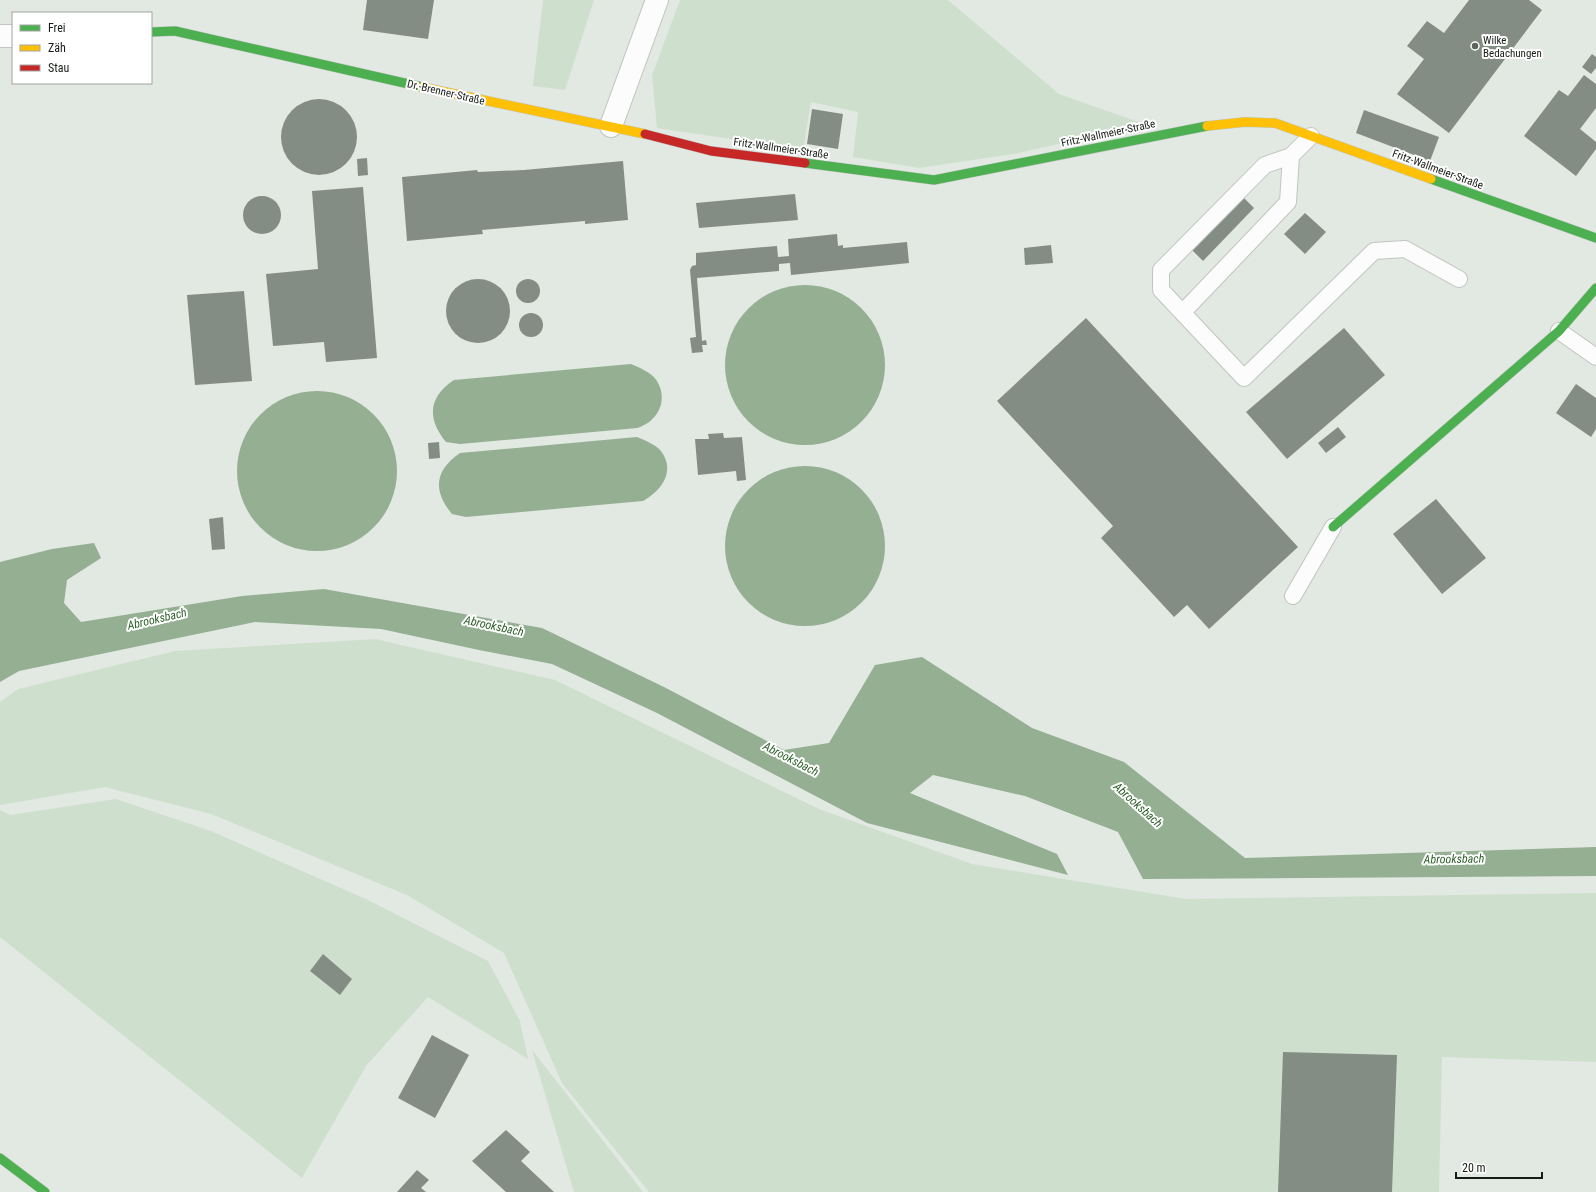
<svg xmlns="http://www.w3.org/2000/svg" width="1596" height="1192" viewBox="0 0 1596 1192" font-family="'Roboto Condensed',sans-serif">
<rect width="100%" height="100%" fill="#e2e8e2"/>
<!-- green -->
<g fill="#cee0cd">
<polygon points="543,0 594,0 565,90 533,86"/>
<polygon points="680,0 948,0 1059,94 1144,124 1019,153 919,168 853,157 858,112 811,102 803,150 657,128 652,75"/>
<polygon points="375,639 555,680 819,809 972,864 1186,899 1596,893 1596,1062 1442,1057 1439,1192 649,1192 562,1083 504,953 407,895 211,814 105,787 0,805 0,702 18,689 175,651"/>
<polygon points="116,799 211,831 368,900 488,961 520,1021 528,1059 428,997 366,1066 302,1178 0,937 0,810 10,815"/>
<polygon points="532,1050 643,1192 574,1192"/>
</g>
<!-- water -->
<g fill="#94af92">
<circle cx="805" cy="365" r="80"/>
<path d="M 631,364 C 640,368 651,372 657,381 C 669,401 657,422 637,428 L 460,444 L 446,442 C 427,419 428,397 454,380 Z"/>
<circle cx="317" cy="471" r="80"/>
<path d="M 637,437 C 646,441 658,445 663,454 C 675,474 659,492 643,501 L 466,517 L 452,514 C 433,491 434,471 460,453 Z"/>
<circle cx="805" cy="546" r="80"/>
<polygon points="94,543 101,558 67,580 64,603 81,622 242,596 324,589 542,628 664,687 784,750 829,743 875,665 922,657 1032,728 1124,762 1245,858 1596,847 1596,876 1143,879 1118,832 1025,796 933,775 910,793 1057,854 1068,875 867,823 657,713 552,664 479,650 381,629 255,622 19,671 0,682 0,562 52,549"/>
</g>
<!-- building -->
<g fill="#848d83">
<polygon points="367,0 434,0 428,39 363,30"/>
<polygon points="1469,0 1529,0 1542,10 1449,133 1397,94 1424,59 1407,46 1427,21 1444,33"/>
<polygon points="1592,54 1596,57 1596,68 1591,74 1582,67"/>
<polygon points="1584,75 1596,84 1596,108 1580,129 1596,142 1596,149 1576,176 1524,136 1559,90 1568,96"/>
<circle cx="319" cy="137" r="38"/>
<polygon points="812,109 843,114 838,149 807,144"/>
<polygon points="1364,110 1439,137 1430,161 1356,133"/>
<polygon points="367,158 368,175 358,176 357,159"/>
<polygon points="623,161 628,220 585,224 585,221 482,230 483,234 407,241 402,177 477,170 478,172 524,170"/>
<polygon points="363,187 377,358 326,362 324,342 273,346 266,274 318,269 312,191"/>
<polygon points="795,194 798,220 699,228 696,203"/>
<circle cx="262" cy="215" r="19"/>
<polygon points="1243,197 1254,208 1203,261 1192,250"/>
<polygon points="1305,213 1326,232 1305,254 1284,234"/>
<polygon points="837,234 838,246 843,245 843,248 907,242 909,263 791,275 790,263 779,264 779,271 697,278 702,341 706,340 707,345 702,345 703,352 692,353 690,338 696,337 690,270 692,266 696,265 696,253 777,246 778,257 789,256 788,239"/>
<polygon points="1051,245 1053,263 1025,265 1024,248"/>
<circle cx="478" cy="311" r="32"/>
<circle cx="528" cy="291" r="12"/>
<polygon points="244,291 252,381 195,385 187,295"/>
<circle cx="531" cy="325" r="12"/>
<polygon points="1086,318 1298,547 1209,629 1187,605 1174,617 1101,538 1113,526 997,401"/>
<polygon points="1344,328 1385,375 1287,459 1246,412"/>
<polygon points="1576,384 1596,398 1596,429 1591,437 1556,413"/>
<polygon points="1338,427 1346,437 1326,453 1318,443"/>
<polygon points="723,433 724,438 742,437 746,480 737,481 736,471 698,475 695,439 709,439 708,434"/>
<polygon points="439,442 440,458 429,459 428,443"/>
<polygon points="1436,499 1486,558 1442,594 1393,534"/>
<polygon points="223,517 225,549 212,550 209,519"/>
<polygon points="323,954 352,979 340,995 310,971"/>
<polygon points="432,1035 469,1055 435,1118 398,1098"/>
<polygon points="1283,1052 1397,1055 1392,1192 1278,1192"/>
<polygon points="506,1130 530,1152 521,1161 554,1192 506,1192 472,1161"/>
<polygon points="417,1170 429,1180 421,1188 426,1192 397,1192"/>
</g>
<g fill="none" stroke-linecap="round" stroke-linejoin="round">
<!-- lane casing -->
<g stroke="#c0c5c0" stroke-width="18">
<g id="lane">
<polyline points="1311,136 1291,156 1265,165 1161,270 1161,290 1244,378 1374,251 1405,249 1459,279"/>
<polyline points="1183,312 1288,202 1291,156"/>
<polyline points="1559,331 1596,357"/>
<polyline points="1293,596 1333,527"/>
</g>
</g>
<!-- street casing -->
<g stroke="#c0c5c0" stroke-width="24">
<g id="street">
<polyline points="0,36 13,36"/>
<polyline points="611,126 657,0"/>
</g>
</g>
<!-- fast casing -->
<g stroke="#c0c5c0" stroke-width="10">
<g id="fast">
<polyline points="151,32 175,31 422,87"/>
<polyline points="805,163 934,180 1207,126"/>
<polyline points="1431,179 1596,238"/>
<polyline points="1333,527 1559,331 1596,288"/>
<polyline points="0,1158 45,1192"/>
</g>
</g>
<!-- slow casing -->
<g stroke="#c0c5c0" stroke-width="10">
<g id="slow">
<polyline points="422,87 645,134"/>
<polyline points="1207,126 1245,122 1275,123 1431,179"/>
</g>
</g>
<!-- jam casing -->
<g stroke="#c0c5c0" stroke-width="10">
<polyline id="jam" points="645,134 711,151 805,163"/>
</g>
<!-- lane -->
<use href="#lane" stroke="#fbfcfb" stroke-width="16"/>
<!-- street -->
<use href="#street" stroke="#fbfcfb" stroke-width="22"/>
<!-- fast -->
<use href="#fast" stroke="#4caf50" stroke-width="9"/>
<!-- slow -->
<use href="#slow" stroke="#ffc107" stroke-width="9"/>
<!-- jam -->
<use href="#jam" stroke="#c62828" stroke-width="9"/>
</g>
<!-- markers -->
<circle fill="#5e635e" stroke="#fff" stroke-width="1.5" cx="1475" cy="46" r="4"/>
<g text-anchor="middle" stroke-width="4" stroke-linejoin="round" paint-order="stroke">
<!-- poi labels -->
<g font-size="11" fill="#171c17" stroke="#fff" text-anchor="start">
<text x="1483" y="44">Wilke<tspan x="1483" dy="13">Bedachungen</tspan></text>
</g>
<!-- street labels -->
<g font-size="11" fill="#171c17" stroke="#fff">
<text transform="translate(446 92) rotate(13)" y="4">Dr.-Brenner-Straße</text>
<text transform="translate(1108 133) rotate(-12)" y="4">Fritz-Wallmeier-Straße</text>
<text transform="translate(781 148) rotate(8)" y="4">Fritz-Wallmeier-Straße</text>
<text transform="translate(1438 169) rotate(20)" y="4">Fritz-Wallmeier-Straße</text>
</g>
<!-- water labels -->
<g font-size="12" font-style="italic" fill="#2e612a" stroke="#fff">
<text transform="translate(157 619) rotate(-13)" y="4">Abrooksbach</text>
<text transform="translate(494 626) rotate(12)" y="4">Abrooksbach</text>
<text transform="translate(791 759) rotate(27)" y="4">Abrooksbach</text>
<text transform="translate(1138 805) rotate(42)" y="4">Abrooksbach</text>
<text transform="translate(1454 859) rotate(-1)" y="4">Abrooksbach</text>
</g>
</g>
<!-- legend -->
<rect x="12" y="12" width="140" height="72" fill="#ffffff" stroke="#a2a4a2"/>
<rect x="20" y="25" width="20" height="6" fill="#4caf50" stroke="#a2a4a2"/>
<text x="48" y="32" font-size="12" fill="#171c17">Frei</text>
<rect x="20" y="45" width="20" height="6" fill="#ffc107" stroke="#a2a4a2"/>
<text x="48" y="52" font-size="12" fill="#171c17">Zäh</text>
<rect x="20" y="65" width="20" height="6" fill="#c62828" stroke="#a2a4a2"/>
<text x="48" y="72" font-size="12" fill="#171c17">Stau</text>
<!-- scale -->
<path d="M1456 1172v6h86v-6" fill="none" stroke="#171c17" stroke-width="2"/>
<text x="1462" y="1172" font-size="12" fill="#171c17" stroke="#ffffff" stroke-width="3" paint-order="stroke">20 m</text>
</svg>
